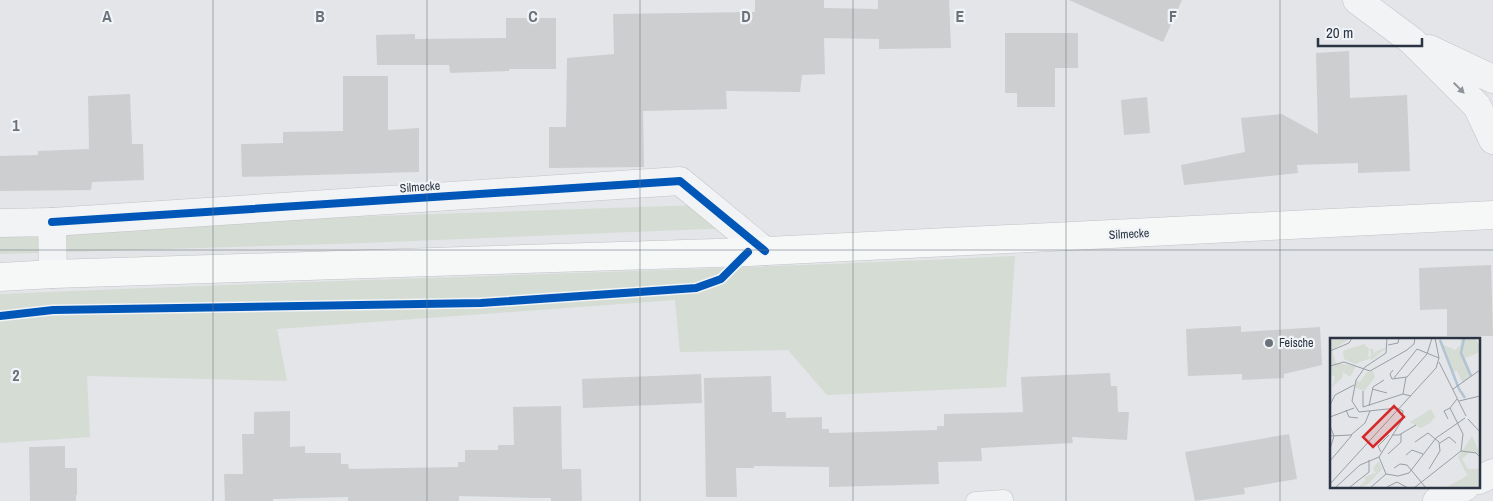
<svg xmlns="http://www.w3.org/2000/svg" width="1493" height="501" viewBox="0 0 1493 501" font-family="'Archivo Narrow',sans-serif">
<rect width="100%" height="100%" fill="#e3e5e8"/>
<!-- green -->
<g fill="#d4dcd4">
<polygon points="701,205 731,228 364,243 0,254 0,229"/>
<path d="M 1015,256 L 1006,387 L 827,395 L 788,350 L 680,352 L 675,300 L 277,329 L 287,381 L 87,376 L 90,437 L 0,443 L 0,294 C 338,279 677,272 1015,256 Z"/>
</g>
<!-- building -->
<g fill="#ccced0">
<polygon points="755,0 824,0 824,8 878,9 878,0 949,0 951,48 879,49 879,39 824,38 825,74 802,75 800,92 726,91 727,109 643,111 644,167 549,168 549,127 566,127 567,58 614,54 613,14 755,12"/>
<polygon points="1069,0 1182,0 1163,42"/>
<polygon points="506,18 556,18 556,69 509,69 509,71 450,73 449,65 377,65 376,35 415,34 415,39 506,38"/>
<polygon points="1005,33 1078,33 1078,68 1055,68 1055,107 1017,107 1017,93 1005,93"/>
<polygon points="1349,51 1350,98 1407,95 1410,171 1358,173 1358,163 1297,165 1298,173 1184,185 1181,165 1245,152 1241,118 1282,114 1318,134 1316,53"/>
<polygon points="343,76 388,76 388,130 419,128 419,172 242,177 241,144 283,143 283,132 343,131"/>
<polygon points="130,94 132,144 143,144 144,180 92,182 91,190 0,191 0,156 38,155 38,151 89,149 88,96"/>
<polygon points="1147,97 1150,133 1124,135 1121,100"/>
<polygon points="1491,265 1493,336 1447,336 1447,309 1420,310 1419,268"/>
<polygon points="1241,326 1241,332 1320,327 1322,365 1284,374 1284,378 1242,380 1242,374 1188,376 1186,329"/>
<polygon points="1110,373 1111,386 1117,386 1118,412 1129,412 1127,440 1072,437 1073,443 981,448 982,461 938,462 939,484 829,487 829,467 754,466 754,468 736,468 737,497 706,497 704,378 771,376 772,412 786,412 786,418 822,417 822,429 829,429 829,433 937,430 937,426 944,426 944,414 1023,412 1021,377"/>
<polygon points="701,374 702,403 583,408 582,379"/>
<polygon points="561,406 562,469 581,469 582,501 551,501 551,498 534,498 459,496 459,501 348,501 348,497 273,499 273,501 225,501 224,474 243,474 242,434 254,434 254,412 290,411 290,447 305,446 305,453 341,453 341,464 348,464 349,469 458,467 458,462 465,462 465,450 498,450 498,445 514,445 513,407"/>
<polygon points="1289,434 1297,479 1244,488 1245,494 1195,501 1185,452"/>
<polygon points="65,446 65,468 77,468 77,495 76,495 76,501 30,501 29,447"/>
</g>
<g fill="none" stroke-linecap="round" stroke-linejoin="round">
<!-- service casing -->
<g stroke="#c1c3c6" stroke-width="19">
<polyline id="service" points="975,501 1004,499"/>
</g>
<!-- minor casing -->
<g stroke="#c1c3c6" stroke-width="29">
<g id="minor">
<polyline points="1357,0 1412,41 1477,106 1493,140"/>
<polyline points="1429,49 1493,79"/>
<polyline points="52,222 680,181 765,251"/>
<polyline points="0,223 52,222 53,274"/>
<polyline points="1479,480 1493,473"/>
<polyline points="1437,501 1465,487"/>
</g>
</g>
<!-- secondary casing -->
<g stroke="#c1c3c6" stroke-width="29">
<polyline id="secondary" points="0,277 53,274 748,252 1493,215"/>
</g>
<!-- service -->
<use href="#service" stroke="#f2f3f5" stroke-width="18"/>
<!-- minor -->
<use href="#minor" stroke="#f2f3f5" stroke-width="28"/>
<!-- secondary -->
<use href="#secondary" stroke="#f6f7f7" stroke-width="28"/>
<!-- cycleway casing -->
<g stroke="#f1f4f7" stroke-width="11">
<g id="cycleway">
<polyline points="52,222 680,181 765,251"/>
<polyline points="0,316 53,310 481,303 696,288 721,279 748,252"/>
</g>
</g>
<!-- cycleway -->
<use href="#cycleway" stroke="#0057b8" stroke-width="8"/>
</g>
<!-- one-way arrows -->
<defs><path id="oneway-solid" d="M-6-.8H1V-3.2L6.5 0L1 3.2V.8H-6Z" transform="scale(1.25)"/></defs>
<use fill="#8e949c" href="#oneway-solid" transform="translate(1459 88) rotate(45)"/>
<!-- grid -->
<path fill="none" stroke="#6b727c" stroke-width="1" stroke-opacity="0.55" d="M 213,0 L 213,501M 427,0 L 427,501M 640,0 L 640,501M 853,0 L 853,501M 1066,0 L 1066,501M 1280,0 L 1280,501M 0,250 L 1493,250"/>
<!-- markers -->
<circle fill="#6b727c" stroke="#f1f4f7" stroke-width="2" cx="1269" cy="343" r="5"/>
<g text-anchor="middle" stroke-width="4.5" stroke-linejoin="round" paint-order="stroke">
<!-- street labels -->
<g font-size="12" fill="#2a3442" stroke="#f1f4f7">
<text transform="translate(420 187) rotate(-4)" y="4">Silmecke</text>
<text transform="translate(1129 234) rotate(-3)" y="4">Silmecke</text>
</g>
<!-- poi labels -->
<g font-size="12" fill="#2a3442" stroke="#f1f4f7" text-anchor="start">
<text x="1279" y="347">Feische</text>
</g>
</g>
<!-- overview -->
<g transform="translate(1330 338)">
<rect width="150" height="150" fill="#e3e5e8"/>
<path d="M 0,0 L 21,0 L 2,12 L 6,25 L 26,28 L 20,39 L 13,34 L 12,40 L 2,49 L 5,39 L 0,36 ZM 109,0 L 114,7 L 125,12 L 130,8 L 131,0 L 145,0 L 150,9 L 150,14 L 135,20 L 142,37 L 133,45 L 127,33 L 123,34 L 121,30 ZM 34,6 L 39,11 L 38,19 L 41,18 L 40,11 L 43,11 L 45,18 L 45,14 L 57,9 L 42,22 L 41,20 L 25,26 L 14,21 L 13,13 ZM 43,33 L 45,39 L 34,53 L 24,49 L 26,42 L 30,44 L 37,34 ZM 101,71 L 105,79 L 100,85 L 91,90 L 80,84 ZM 142,98 L 150,116 L 140,114 L 132,121 L 138,131 L 150,131 L 150,150 L 115,150 L 142,135 L 137,137 L 128,119 ZM 49,123 L 52,131 L 38,146 L 28,150 L 36,142 L 34,139 L 46,135 L 43,130 Z" fill="#d4dcd4"/>
<path fill="none" stroke="#b2c4d3" stroke-width="2.5" d="M 134,0 L 131,15 L 141,38M 110,2 L 129,51 L 135,60"/>
<path fill="none" stroke="#999ea6" stroke-width="1" d="M 57,0 L 56,15 L 35,29 L 26,42 L 22,63 L 29,74 L 67,70 L 73,73 L 72,82 L 49,119 L 56,136 L 68,138 L 79,135 L 106,100 L 135,80M 58,7 L 68,5 L 69,0M 0,13 L 19,5 L 22,0M 109,24 L 136,78M 0,28 L 14,24 L 40,33 L 77,12 L 84,6 L 85,0M 63,32 L 60,36 L 62,41 L 77,39 L 97,16 L 102,0M 64,40 L 87,11 L 109,20M 42,51 L 57,55M 123,51 L 150,32M 33,53 L 33,69 L 73,56 L 81,58M 73,56 L 76,39M 129,63 L 150,58M 0,67 L 5,57 L 24,47M 39,68 L 43,49 L 54,42M 16,72 L 19,79 L 28,80M 0,79 L 24,70M 118,81 L 114,73 L 120,70M 138,81 L 150,94M 0,88 L 4,98 L 0,111M 62,97 L 69,97 L 86,87M 0,98 L 21,97 L 35,85 L 40,73M 85,104 L 98,95 L 109,104 L 110,113 L 99,131M 110,105 L 119,99 L 126,105M 131,113 L 146,115 L 150,119M 51,114 L 48,108 L 59,97M 58,116 L 71,104 L 71,96M 76,117 L 82,112 L 93,116M 0,123 L 22,97M 64,130 L 70,126 L 77,127 L 96,150M 0,146 L 106,30 L 109,20 L 105,0M 20,149 L 39,134 L 39,122M 57,149 L 67,144 L 78,150M 5,150 L 30,127 L 49,119M 40,150 L 56,136M 84,150 L 131,113 L 133,96 L 120,70 L 127,61"/>
<path fill="#d62828" fill-opacity="0.15" stroke="#d62828" stroke-width="2.5" d="M 64,68 L 74,79 L 43,109 L 33,99 Z"/>
<rect width="150" height="150" fill="none" stroke="#2a3442" stroke-width="2.5"/>
</g>
<g font-size="16" text-anchor="middle" font-weight="bold" fill="#6b727c" stroke="#f1f4f7" stroke-width="4.5" stroke-linejoin="round" paint-order="stroke">
<text x="107" y="22">A</text>
<text x="320" y="22">B</text>
<text x="533" y="22">C</text>
<text x="746" y="22">D</text>
<text x="960" y="22">E</text>
<text x="1173" y="22">F</text>
<text x="16" y="131">1</text>
<text x="16" y="381">2</text>
</g>
<!-- scale -->
<path d="M1318 38v8h104v-8" fill="none" stroke="#2a3442" stroke-width="2.5"/>
<text x="1326" y="38" font-size="15" fill="#2a3442" stroke="#f1f4f7" stroke-width="4" paint-order="stroke">20 m</text>
</svg>
